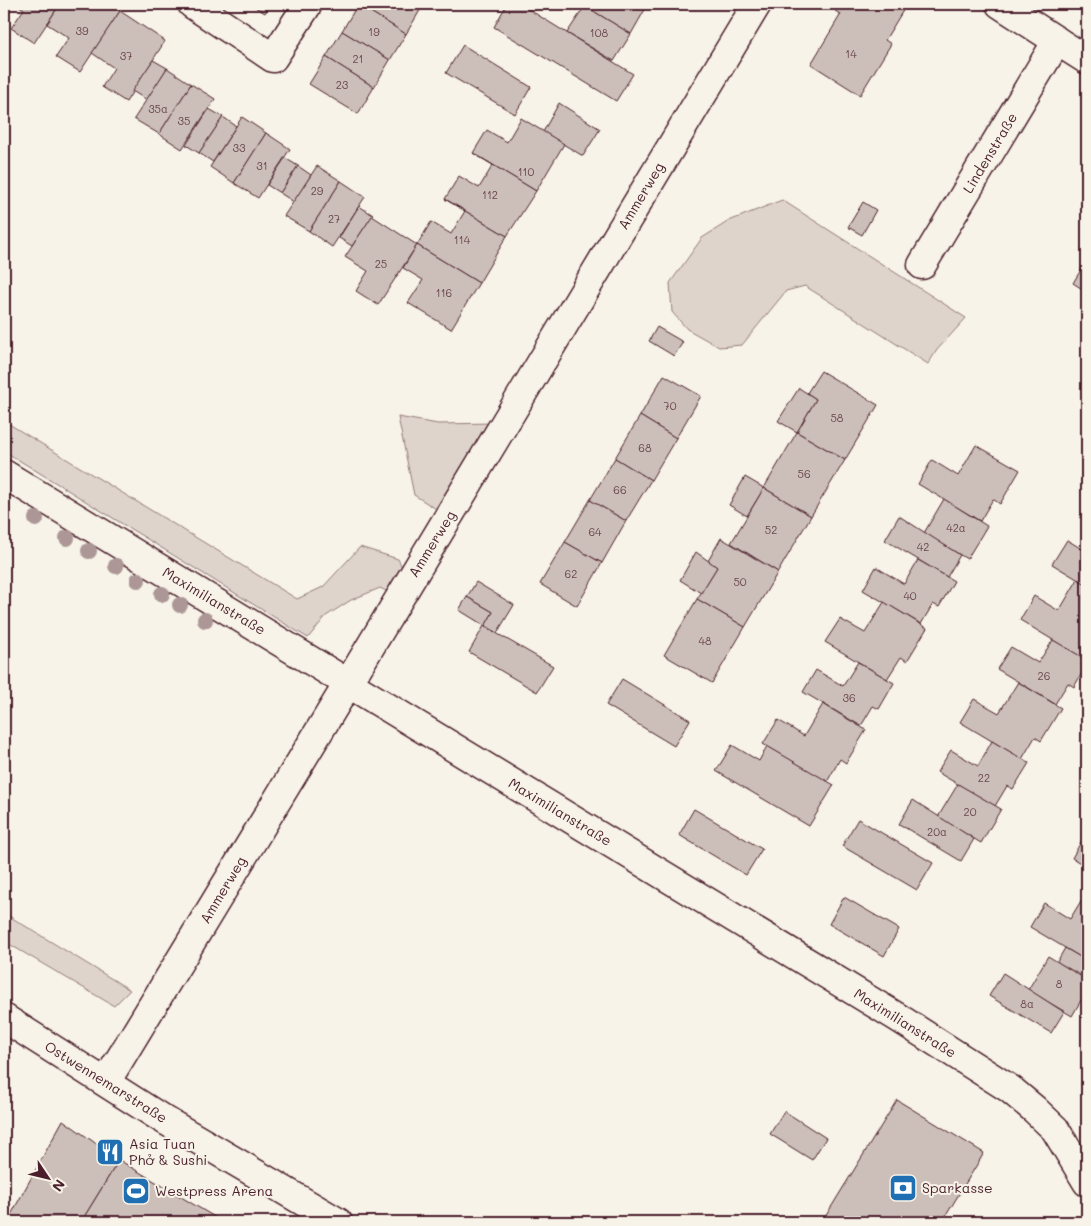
<svg xmlns="http://www.w3.org/2000/svg" width="1091" height="1226" viewBox="0 0 1091 1226" font-family="Mali,sans-serif">
<rect width="100%" height="100%" fill="#f7f3e8"/>
<filter id="ink" filterUnits="userSpaceOnUse"><feTurbulence type="fractalNoise" baseFrequency=".02" numOctaves="2"/><feDisplacementMap in="SourceGraphic" scale="10" xChannelSelector="R" yChannelSelector="G"/><feConvolveMatrix kernelMatrix="1 2 1 2 8 2 1 2 1" color-interpolation-filters="sRGB"/></filter>
<g filter="url(#ink)">
<!-- green -->
<g fill="#ded4cc" stroke="#947a7c">
<polygon points="782,200 966,318 937,350 928,364 805,286 786,291 742,345 719,347 687,329 672,312 670,283 702,238 729,221"/>
<polygon points="398,417 438,424 495,423 449,517 414,495"/>
<polygon points="4,421 297,599 323,587 360,547 398,559 404,571 394,595 380,588 351,600 326,616 308,638 4,451"/>
<polygon points="4,913 130,990 114,1006 4,941"/>
</g>
<!-- building -->
<g fill="#ccbfb9" stroke="#4a1f2b">
<polygon points="16,4 60,4 34,43 11,28 24,9"/>
<polygon points="60,4 108,4 120,11 80,72 56,57 69,38 47,24"/>
<polygon points="250,4 271,4 265,13"/>
<polygon points="358,4 406,34 390,60 342,31"/>
<polygon points="358,4 417,4 422,7 406,34"/>
<polygon points="507,4 520,4 633,74 616,101 494,27"/>
<polygon points="586,4 644,4 647,6 631,34 585,6"/>
<polygon points="839,4 907,4 885,40 891,44 860,95 811,64 841,14 835,11"/>
<polygon points="585,6 631,34 614,61 567,33"/>
<polygon points="120,11 165,41 126,102 102,87 114,68 92,53"/>
<polygon points="342,31 390,60 374,87 326,57"/>
<polygon points="463,45 531,87 515,114 446,73"/>
<polygon points="326,57 374,87 358,114 309,84"/>
<polygon points="153,60 167,68 147,100 132,91"/>
<polygon points="167,68 191,84 159,134 134,119"/>
<polygon points="191,84 215,99 182,149 159,134"/>
<polygon points="559,103 600,129 583,156 543,132"/>
<polygon points="209,109 223,117 199,153 186,145"/>
<polygon points="223,117 236,126 213,162 199,153"/>
<polygon points="242,117 266,133 234,183 210,167"/>
<polygon points="521,118 564,144 536,191 473,153 487,130 507,142"/>
<polygon points="266,133 290,149 258,198 234,183"/>
<polygon points="473,153 536,191 507,236 445,199 459,176 479,188 493,165"/>
<polygon points="285,158 298,166 280,193 267,185"/>
<polygon points="298,166 311,175 294,202 280,193"/>
<polygon points="317,166 341,181 309,231 284,216"/>
<polygon points="341,181 365,197 332,247 309,231"/>
<polygon points="445,199 507,236 479,283 417,245 431,222 451,234 465,211"/>
<polygon points="863,202 876,210 862,235 848,227"/>
<polygon points="359,206 373,215 352,246 339,238"/>
<polygon points="372,216 417,245 378,305 356,291 368,271 345,257"/>
<polygon points="417,245 479,283 451,329 408,303 423,280 403,268"/>
<polygon points="1087,260 1087,292 1073,283"/>
<polygon points="657,327 683,342 674,356 649,341"/>
<polygon points="821,371 878,405 845,460 797,432 816,399 807,393"/>
<polygon points="664,375 701,396 676,438 640,416"/>
<polygon points="799,388 816,399 797,432 778,421"/>
<polygon points="640,416 676,438 651,480 615,458"/>
<polygon points="797,432 845,460 811,516 764,488"/>
<polygon points="976,445 1020,470 1000,504 993,499 980,521 918,484 932,460 958,476"/>
<polygon points="615,458 651,480 626,521 590,500"/>
<polygon points="745,477 764,488 747,516 729,505"/>
<polygon points="764,488 811,516 778,572 731,543"/>
<polygon points="944,499 987,526 967,559 924,533"/>
<polygon points="590,500 626,521 602,563 565,542"/>
<polygon points="899,516 960,555 947,577 885,540"/>
<polygon points="721,538 778,572 745,627 697,599 717,567 708,561"/>
<polygon points="1067,540 1087,552 1087,585 1052,564"/>
<polygon points="565,542 602,563 577,606 540,584"/>
<polygon points="696,552 717,567 701,593 680,580"/>
<polygon points="918,560 954,581 939,607 933,604 921,624 863,590 876,567 904,584"/>
<polygon points="1078,579 1087,585 1087,647 1081,657 1020,620 1034,596 1059,611"/>
<polygon points="476,582 514,605 497,633 485,626 493,612 467,597"/>
<polygon points="467,597 493,612 485,626 459,610"/>
<polygon points="697,599 745,627 712,683 664,655"/>
<polygon points="884,602 927,628 907,661 901,657 887,679 825,642 840,619 865,633"/>
<polygon points="484,626 553,666 537,692 469,652"/>
<polygon points="1053,640 1087,660 1087,664 1074,687 1068,683 1055,704 997,669 1011,647 1038,663"/>
<polygon points="858,662 894,683 879,709 873,706 861,726 803,692 816,670 843,686"/>
<polygon points="622,679 690,720 674,746 606,705"/>
<polygon points="1018,682 1061,708 1041,741 1035,737 1022,759 960,722 974,699 999,713"/>
<polygon points="823,704 866,730 846,763 840,759 827,782 763,744 778,720 804,736"/>
<polygon points="992,741 1029,763 1013,789 1007,786 995,806 937,772 951,750 978,766"/>
<polygon points="732,745 759,761 767,746 834,785 809,826 716,771"/>
<polygon points="958,784 1001,809 981,843 938,817"/>
<polygon points="913,800 974,839 961,861 899,824"/>
<polygon points="694,809 762,849 746,875 679,835"/>
<polygon points="858,819 933,863 917,890 842,846"/>
<polygon points="1086,833 1087,834 1087,867 1072,858"/>
<polygon points="1087,891 1087,961 1030,927 1044,903 1070,919"/>
<polygon points="844,897 899,929 884,956 829,924"/>
<polygon points="1065,948 1087,961 1087,974 1085,978 1057,962"/>
<polygon points="1048,956 1087,980 1087,990 1072,1016 1028,990"/>
<polygon points="1003,973 1064,1012 1051,1033 989,996"/>
<polygon points="897,1100 984,1153 942,1222 822,1222"/>
<polygon points="784,1111 826,1138 812,1160 770,1134"/>
<polygon points="63,1120 119,1160 81,1222 7,1222"/>
<polygon points="119,1160 223,1222 81,1222"/>
</g>
<g fill="none" stroke-linecap="round" stroke-linejoin="round">
<!-- street casing -->
<g stroke="#4a1f2b" stroke-width="31">
<g id="street">
<polyline points="192,4 273,58 308,4"/>
<polyline points="1000,4 1057,41"/>
<polyline points="922,265 1057,41 1087,60"/>
<polyline points="4,474 897,1017 1010,1089 1034,1109 1055,1129 1087,1182"/>
<polyline points="106,1082 349,682 757,4"/>
</g>
</g>
<!-- secondary casing -->
<g stroke="#4a1f2b" stroke-width="31">
<polyline id="secondary" points="4,1018 161,1118 338,1222"/>
</g>
<!-- street -->
<use href="#street" stroke="#f7f3e8" stroke-width="28"/>
<!-- secondary -->
<use href="#secondary" stroke="#f7f3e8" stroke-width="28"/>
</g>
<!-- trees -->
<g fill="#ac9796">
<circle cx="36" cy="519" r="8"/>
<circle cx="67" cy="538" r="8"/>
<circle cx="89" cy="551" r="8"/>
<circle cx="116" cy="566" r="8"/>
<circle cx="138" cy="580" r="8"/>
<circle cx="162" cy="594" r="8"/>
<circle cx="180" cy="605" r="8"/>
<circle cx="205" cy="620" r="8"/>
</g>
</g>
<!-- icons -->
<defs>
<g id="restaurant-square" transform="scale(1.4375)"><rect x="-9" y="-9" width="18" height="18" rx="4" fill="#1f6fb2" stroke="#f7f3e8"/><path d="M-5-6h1v4h1v-4h1v4h1v-4h1v5L-1.5 .5V6h-2V.5L-5-1ZM5-6V6H3V1.5H1.5Q1.5-4 5-6Z" fill="#fff"/></g>
<g id="bank-square" transform="scale(1.4375)"><rect x="-9" y="-9" width="18" height="18" rx="4" fill="#1f6fb2" stroke="#f7f3e8"/><path d="M-6-4H6V4H-6ZM0-2.3a2.3 2.3 0 1 0 0 4.6a2.3 2.3 0 1 0 0-4.6Z" fill="#fff"/></g>
<g id="stadium-square" transform="scale(1.4375)"><rect x="-9" y="-9" width="18" height="18" rx="4" fill="#1f6fb2" stroke="#f7f3e8"/><path d="M0-5a6.5 5 0 1 0 0 10a6.5 5 0 1 0 0-10ZM-3.5-1.8h7v3.6h-7Z" fill="#fff"/></g>
</defs>
<g fill-rule="evenodd">
<use href="#restaurant-square" x="110" y="1152"/>
<use href="#bank-square" x="903" y="1188"/>
<use href="#stadium-square" x="136" y="1191"/>
</g>
<g text-anchor="middle" stroke-width="4" stroke-linejoin="round" paint-order="stroke">
<!-- number labels -->
<g font-size="11" fill="#6a474e">
<text x="82" y="35">39</text>
<text x="374" y="36">19</text>
<text x="599" y="37">108</text>
<text x="851" y="58">14</text>
<text x="126" y="60">37</text>
<text x="358" y="63">21</text>
<text x="342" y="89">23</text>
<text x="158" y="113">35a</text>
<text x="184" y="125">35</text>
<text x="239" y="152">33</text>
<text x="262" y="170">31</text>
<text x="526" y="176">110</text>
<text x="317" y="195">29</text>
<text x="490" y="199">112</text>
<text x="334" y="223">27</text>
<text x="462" y="244">114</text>
<text x="381" y="268">25</text>
<text x="444" y="297">116</text>
<text x="670" y="410">70</text>
<text x="837" y="422">58</text>
<text x="645" y="452">68</text>
<text x="804" y="478">56</text>
<text x="620" y="494">66</text>
<text x="956" y="532">42a</text>
<text x="771" y="534">52</text>
<text x="595" y="536">64</text>
<text x="923" y="551">42</text>
<text x="571" y="578">62</text>
<text x="740" y="586">50</text>
<text x="910" y="600">40</text>
<text x="705" y="645">48</text>
<text x="1044" y="680">26</text>
<text x="849" y="702">36</text>
<text x="984" y="782">22</text>
<text x="970" y="816">20</text>
<text x="937" y="836">20a</text>
<text x="1059" y="988">8</text>
<text x="1027" y="1008">8a</text>
</g>
<!-- street labels -->
<g font-size="14" fill="#4a1f2b" stroke="#f7f3e8">
<text transform="translate(990 153) rotate(-59)" y="5">Lindenstraße</text>
<text transform="translate(641 196) rotate(-59)" y="5">Ammerweg</text>
<text transform="translate(432 544) rotate(-58)" y="5">Ammerweg</text>
<text transform="translate(214 601) rotate(31)" y="5">Maximilianstraße</text>
<text transform="translate(560 812) rotate(31)" y="5">Maximilianstraße</text>
<text transform="translate(223 890) rotate(-59)" y="5">Ammerweg</text>
<text transform="translate(905 1023) rotate(32)" y="5">Maximilianstraße</text>
<text transform="translate(106 1082) rotate(32)" y="5">Ostwennemarstraße</text>
</g>
<!-- poi labels -->
<g font-size="14" fill="#4a1f2b" stroke="#f7f3e8" text-anchor="start">
<text x="129" y="1149">Asia Tuan<tspan x="129" dy="16">Phở &amp; Sushi</tspan></text>
<text x="922" y="1193">Sparkasse</text>
<text x="155" y="1196">Westpress Arena</text>
</g>
</g>
<!-- margin -->
<rect width="1091" height="1226" fill="none" stroke="#f7f3e8" stroke-width="20"/>
<rect x="10" y="10" width="1071" height="1206" fill="none" stroke="#4a1f2b" stroke-width="2" filter="url(#ink)"/>
<!-- north arrow -->
<g transform="translate(48 1178) rotate(125)" stroke="#f7f3e8" stroke-width="4" paint-order="stroke">
<path d="M0-4L9 19L0 12L-9 19Z" fill="#4a1f2b"/>
<text y="-8" font-size="14" font-weight="bold" text-anchor="middle" fill="#4a1f2b">N</text>
</g>
</svg>
